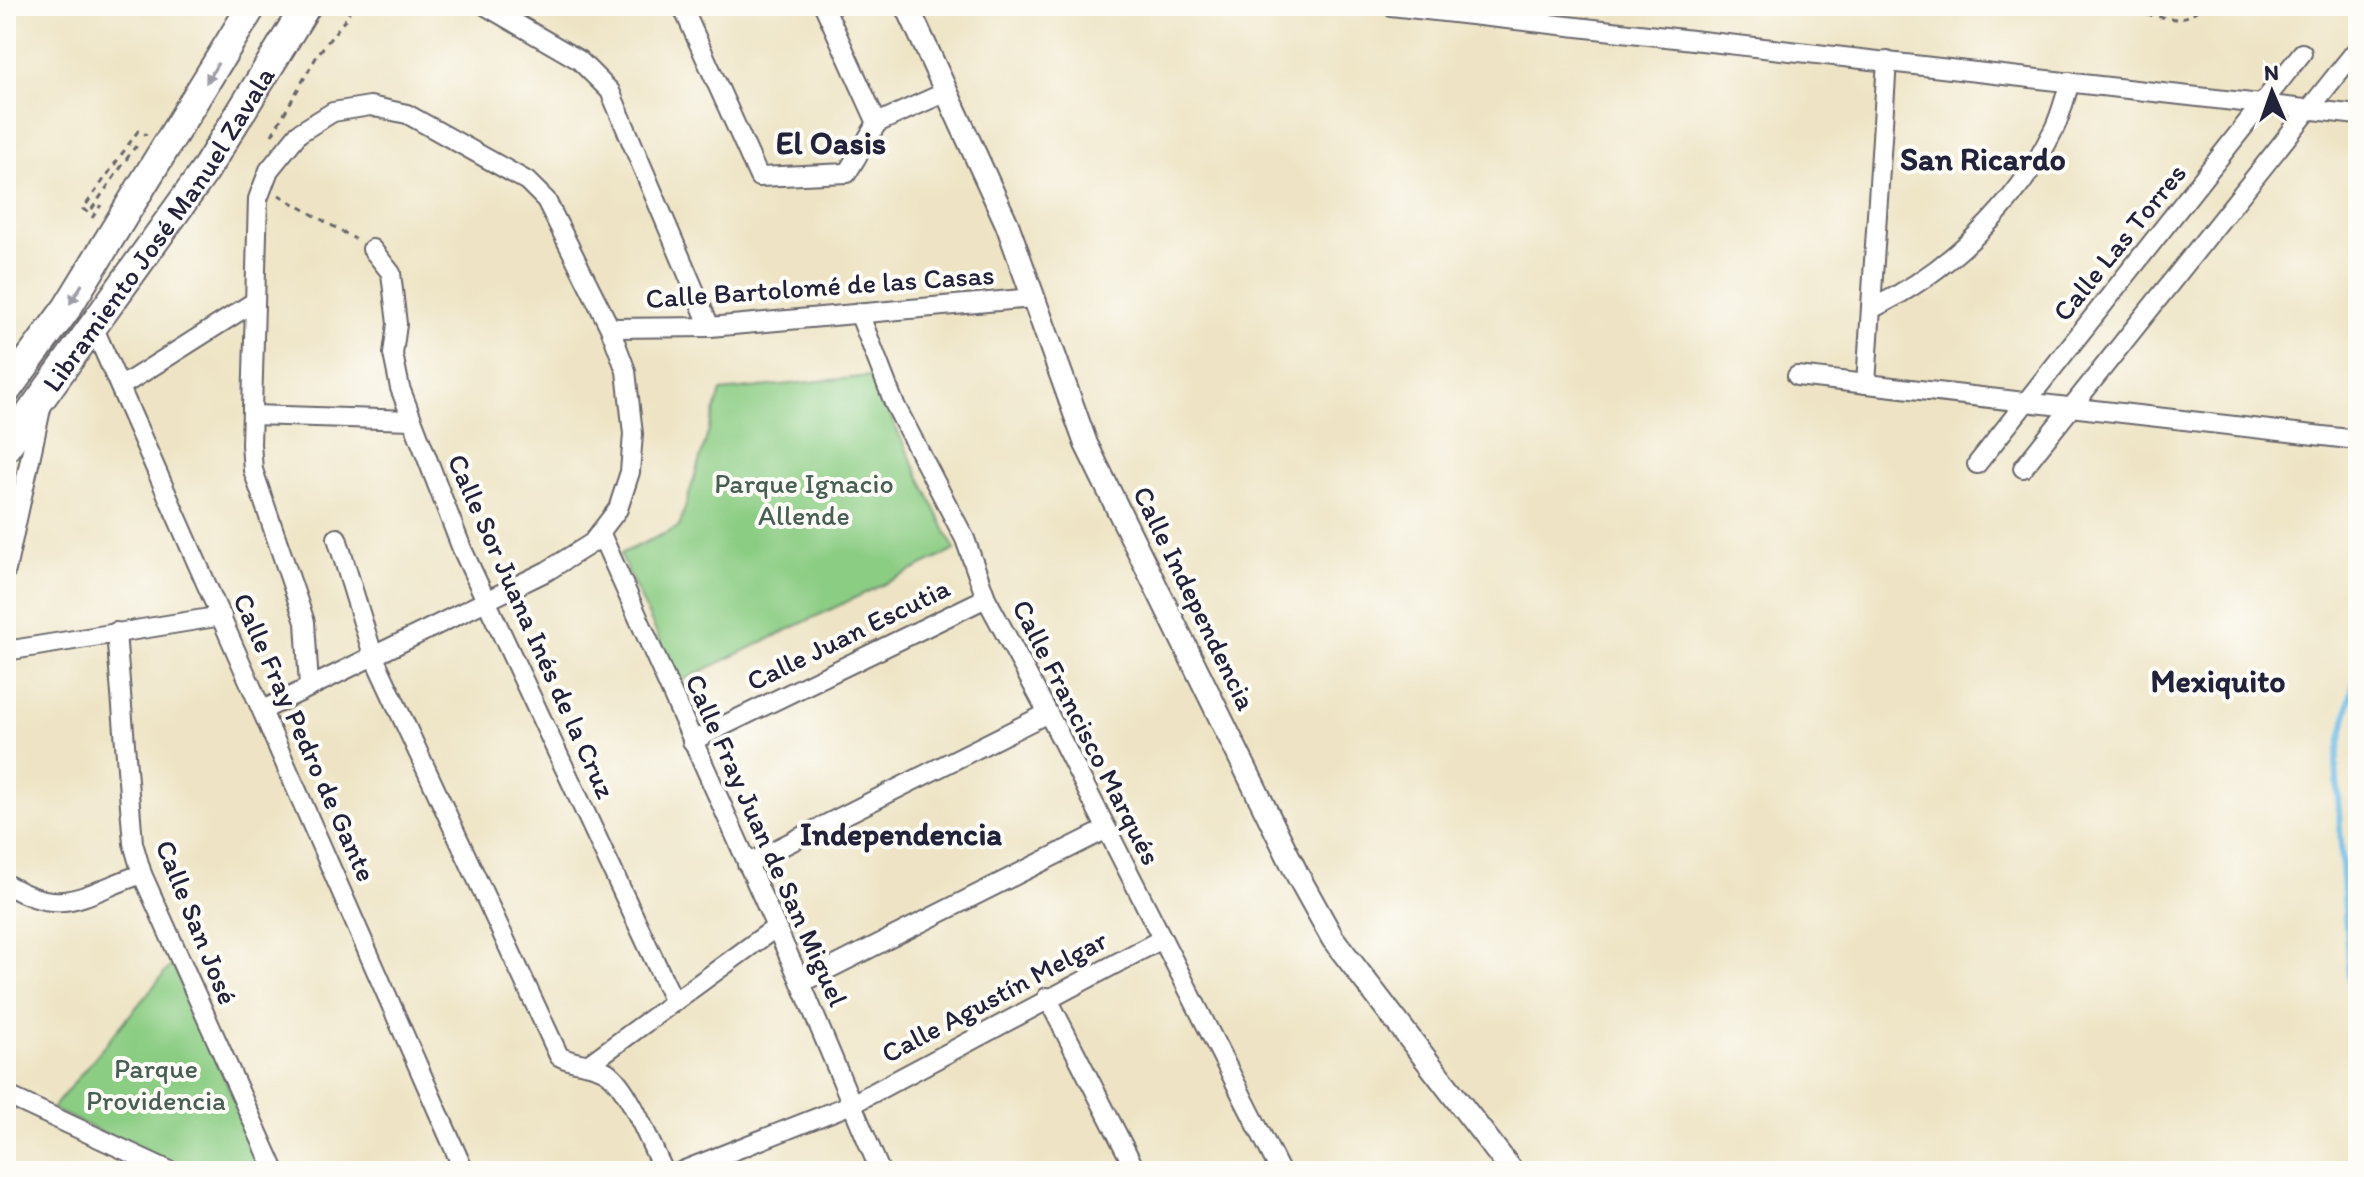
<svg xmlns="http://www.w3.org/2000/svg" width="2364" height="1177" viewBox="0 0 2364 1177" font-family="Itim,sans-serif">
<rect width="100%" height="100%" fill="#fdfcf7"/>
<filter id="ink" filterUnits="userSpaceOnUse"><feTurbulence type="fractalNoise" baseFrequency=".0125" numOctaves="2"/><feDisplacementMap in="SourceGraphic" scale="16" xChannelSelector="R" yChannelSelector="G"/><feConvolveMatrix kernelMatrix="1 2 1 2 8 2 1 2 1" color-interpolation-filters="sRGB"/></filter>
<filter id="wash" filterUnits="userSpaceOnUse"><feTurbulence type="fractalNoise" baseFrequency=".006" numOctaves="4" result="noise"/><feDisplacementMap in="SourceGraphic" scale="32" xChannelSelector="R" yChannelSelector="G"/><feGaussianBlur stdDeviation="1.8" result="paint"/><feColorMatrix in="noise" values="0 0 0 0 0 0 0 0 0 0 0 0 0 0 0 0 0 1.4 0 .05"/><feComposite in="paint" operator="in"/></filter>
<g filter="url(#wash)">
<rect width="100%" height="100%" fill="#eee4c5"/>
<!-- green -->
<g fill="#8ccd84" stroke="#577860" stroke-width="2">
<polygon points="871,376 955,550 679,682 620,554 679,527 721,391"/>
<polygon points="172,964 267,1171 185,1171 52,1109"/>
</g>
<g fill="none" stroke-linecap="round" stroke-linejoin="round">
<!-- stream -->
<polyline stroke="#6cbce7" stroke-width="6" points="2358,663 2336,762 2350,996 2358,1035"/>
</g>
</g>
<g filter="url(#ink)">
<g fill="none" stroke-linecap="round" stroke-linejoin="round">
<!-- minor casing -->
<g stroke="#69666b" stroke-width="22">
<g id="minor">
<polyline points="486,6 579,60 610,91 710,327"/>
<polyline points="682,6 759,177 847,173 877,123 946,92"/>
<polyline points="824,6 877,123"/>
<polyline points="1391,6 2358,115"/>
<polyline points="372,249 391,273 397,324 393,354 400,388 462,549 674,1002"/>
<path d="M 1871,309 C 1947,273 2017,206 2054,129 C 2061,115 2065,97 2070,82"/>
<polyline points="859,313 894,403 965,539 986,598 1048,713 1280,1171"/>
<polyline points="93,326 464,1171"/>
<polyline points="610,328 710,327 1033,298"/>
<polyline points="1797,376 2358,440"/>
<polyline points="1866,384 1887,61"/>
<polyline points="120,387 254,302"/>
<polyline points="252,415 412,420"/>
<polyline points="1977,464 2302,53"/>
<polyline points="2023,468 2358,48"/>
<polyline points="600,532 801,983 880,1171"/>
<path d="M 337,538 L 373,655 L 559,1056 C 574,1065 592,1062 607,1072 C 630,1088 650,1145 664,1171"/>
<polyline points="6,570 42,404"/>
<polyline points="116,632 133,843 142,874 275,1171"/>
<polyline points="6,651 222,616"/>
<polyline points="263,710 547,571 592,543 618,509 630,472 633,434 626,371 610,328 546,200 527,181 407,114 370,106 333,112 299,133 269,170 258,199 251,444 253,470 305,622 309,686"/>
<polyline points="692,741 986,598"/>
<polyline points="747,864 1048,713"/>
<path d="M 6,884 C 64,919 84,893 142,874"/>
<polyline points="801,983 1107,829"/>
<polyline points="1047,997 1136,1171"/>
<polyline points="589,1064 775,928"/>
<polyline points="6,1095 170,1171"/>
<polyline points="682,1171 852,1104 1162,939"/>
</g>
</g>
<!-- tertiary casing -->
<g stroke="#69666b" stroke-width="26">
<polyline id="tertiary" points="907,6 1007,224 1086,444 1298,876 1333,939 1512,1171"/>
</g>
<!-- primary casing -->
<g stroke="#69666b" stroke-width="32">
<g id="primary">
<polyline points="6,391 67,308 252,6"/>
<path id="s1" d="M 6,447 L 204,172 L 306,6"/>
</g>
</g>
<!-- path -->
<g stroke="#69666b" stroke-width="3" stroke-dasharray="6 6" stroke-linecap="butt">
<polyline points="2087,6 2176,19 2189,16 2203,6"/>
<polyline points="272,135 318,54 348,16 350,6"/>
<polyline points="137,148 135,147 89,213 83,209 138,131 147,135"/>
<polyline points="279,195 355,239"/>
<polyline points="92,218 101,205"/>
</g>
<!-- minor -->
<use href="#minor" stroke="#fff" stroke-width="18"/>
<!-- tertiary -->
<use href="#tertiary" stroke="#fff" stroke-width="22"/>
<!-- primary -->
<use href="#primary" stroke="#fff" stroke-width="28"/>
</g>
<!-- one-way arrows -->
<defs><path id="oneway-solid" d="M-6-.8H1V-3.2L6.5 0L1 3.2V.8H-6Z" transform="scale(2)"/></defs>
<g fill="#9c9ca7">
<use href="#oneway-solid" transform="translate(212 73) rotate(121)"/>
<use href="#oneway-solid" transform="translate(76 294) rotate(122)"/>
</g>
</g>
<g text-anchor="middle" stroke-width="8" stroke-linejoin="round" paint-order="stroke">
<!-- street labels -->
<g font-size="28" fill="#22223b" stroke="#fdfcf7">
<text dy="10" stroke="none"><textPath href="#s1" startOffset="266">Libramiento José Manuel Zavala</textPath></text>
<text transform="translate(2119 242) rotate(-51)" y="10">Calle Las Torres</text>
<text transform="translate(820 286) rotate(-4)" y="10">Calle Bartolomé de las Casas</text>
<text transform="translate(1195 598) rotate(64)" y="10">Calle Independencia</text>
<text transform="translate(532 626) rotate(66)" y="10">Calle Sor Juana Inés de la Cruz</text>
<text transform="translate(848 634) rotate(-26)" y="10">Calle Juan Escutia</text>
<text transform="translate(1087 732) rotate(63)" y="10">Calle Francisco Marqués</text>
<text transform="translate(305 737) rotate(66)" y="10">Calle Fray Pedro de Gante</text>
<text transform="translate(767 840) rotate(66)" y="10">Calle Fray Juan de San Miguel</text>
<text transform="translate(197 922) rotate(68)" y="10">Calle San José</text>
<text transform="translate(994 996) rotate(-28)" y="10">Calle Agustín Melgar</text>
</g>
<!-- park labels -->
<g font-size="28" fill="#475e55" stroke="#fdfcf7">
<text x="804" y="493">Parque Ignacio<tspan x="804" dy="32">Allende</tspan></text>
<text x="156" y="1078">Parque<tspan x="156" dy="32">Providencia</tspan></text>
</g>
<!-- quarter labels -->
<g font-size="32" font-weight="bold" fill="#22223b" stroke="#fdfcf7">
<text x="831" y="154">El Oasis</text>
<text x="1983" y="170">San Ricardo</text>
<text x="2218" y="692">Mexiquito</text>
<text x="901" y="845">Independencia</text>
</g>
</g>
<!-- margin -->
<rect width="2364" height="1177" fill="none" stroke="#fdfcf7" stroke-width="32"/>
<!-- north arrow -->
<g transform="translate(2272 92) rotate(358)" stroke="#fdfcf7" stroke-width="6" paint-order="stroke">
<path d="M0-6L14 30L0 20L-14 30Z" fill="#22223b"/>
<text y="-12" font-size="22" font-weight="bold" text-anchor="middle" fill="#22223b">N</text>
</g>
</svg>
